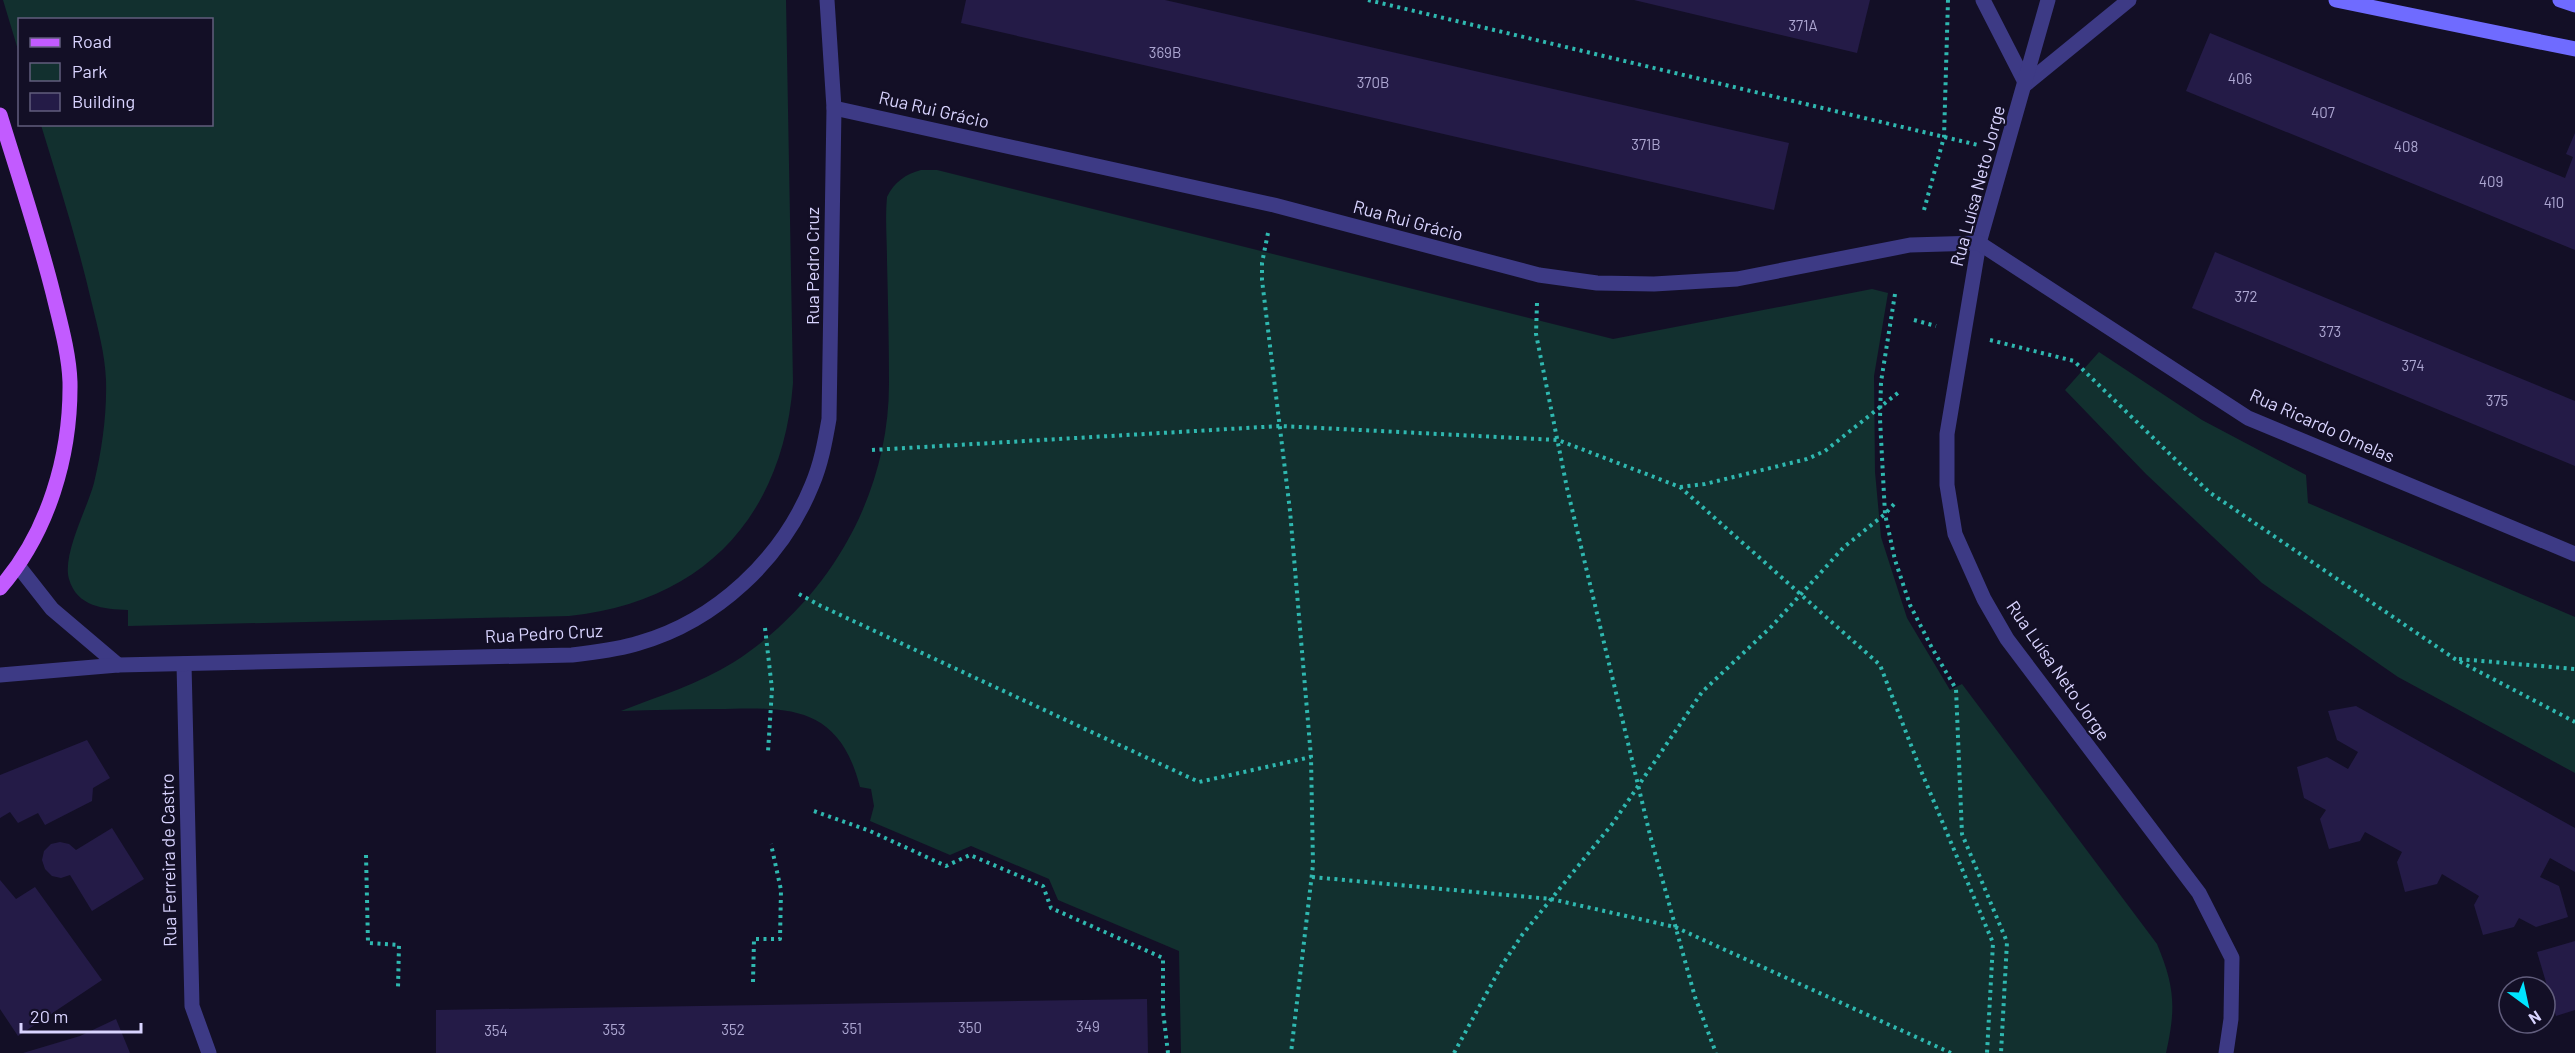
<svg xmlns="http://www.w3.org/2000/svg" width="2575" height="1053" viewBox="0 0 2575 1053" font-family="Barlow,sans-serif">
<rect width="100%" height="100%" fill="#130f26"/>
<!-- green -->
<g fill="#12302f">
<path d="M 3,0 L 786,0 L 793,383 C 783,517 703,602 569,616 L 128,626 L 128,610 C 104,609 77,607 69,579 C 62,555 87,509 94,483 C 102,450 107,414 106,380 C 105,354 98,329 92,304 C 78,243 59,184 41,125 L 212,124 L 212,20 L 20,20 L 19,53 Z"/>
<path d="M 921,170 L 937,170 L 1613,339 L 1872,289 L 1888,293 L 1874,376 L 1875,472 L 1881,537 L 1907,618 L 1950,690 L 1962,684 L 2157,944 C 2175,987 2176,1008 2166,1053 L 1181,1053 L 1179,951 L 1058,900 L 1049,879 L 971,846 L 950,855 L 870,821 L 874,806 L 871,789 L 860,787 C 839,705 789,707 717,709 C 685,709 653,710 621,711 C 659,696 699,684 734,662 C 828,601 889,496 889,384 C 889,343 888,302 887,261 C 887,240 885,218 887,197 C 894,182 906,174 921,170 Z"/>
<polygon points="2099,352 2202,420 2306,475 2308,503 2575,617 2575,773 2398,677 2262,583 2146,474 2065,390"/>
</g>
<!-- building -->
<g fill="#241b47">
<polygon points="966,0 1165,0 1789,143 1774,210 961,23"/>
<polygon points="1634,0 1870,0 1857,53"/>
<polygon points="2210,33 2565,178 2573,157 2566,154 2575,133 2575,250 2186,91"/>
<polygon points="2215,252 2575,401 2575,466 2192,308"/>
<polygon points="2356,706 2575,828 2575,872 2550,858 2540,877 2559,886 2568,917 2536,927 2519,918 2514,927 2483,935 2474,905 2479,896 2442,874 2437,884 2405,892 2397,862 2402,852 2365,832 2360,841 2329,849 2320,819 2326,810 2304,798 2297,767 2327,757 2348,769 2358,752 2337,740 2328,711"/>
<polygon points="87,740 110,778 93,788 92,801 45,825 38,813 18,823 10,812 0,818 0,775"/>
<polygon points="112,828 144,879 92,911 70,875 61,878 52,876 45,869 42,860 44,851 51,844 60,842 69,844 76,850"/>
<polygon points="0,880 16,899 35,887 102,980 18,1036 0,1009"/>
<polygon points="2575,941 2575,1010 2556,1016 2537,952"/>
<polygon points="1147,999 1148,1053 436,1053 436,1010"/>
<polygon points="116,1019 130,1053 23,1053 80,1036"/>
</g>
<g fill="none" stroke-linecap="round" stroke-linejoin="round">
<!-- path -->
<g stroke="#2fb8b0" stroke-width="4" stroke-dasharray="3 4.5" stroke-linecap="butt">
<polyline points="1368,0 1978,145"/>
<polyline points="1924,210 1944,137 1948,0"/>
<polyline points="1268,233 1262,263 1262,280 1290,511 1311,757 1313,865 1291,1053"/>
<polyline points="1895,294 1881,382 1880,419 1885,514 1895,560 1910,605 1932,648 1956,689 1962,834 2007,942 2001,1053"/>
<polyline points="1537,303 1536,334 1567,488 1650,835 1695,997 1716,1053"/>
<polyline points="1914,320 1936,326"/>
<polyline points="1990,340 2074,361 2209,492 2455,659 2575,722"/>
<polyline points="872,450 1280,426 1558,440 1680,487 1880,665 1919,766 1993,943 1987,1053"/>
<polyline points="1680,487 1705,484 1807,459 1825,451 1899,392"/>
<polyline points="799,594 821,606 1199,782 1311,757"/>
<polyline points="765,628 772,689 768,752"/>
<polyline points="2459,659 2575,669"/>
<polyline points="814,811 870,831 946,866 970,855 1043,886 1051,908 1163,958 1163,1011 1168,1053"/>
<polyline points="366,855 368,943 399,945 398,988"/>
<polyline points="1312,877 1551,899 1675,927 1951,1053"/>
<polyline points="753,982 754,939 780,939 781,890 771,844"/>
<polyline points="1454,1053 1502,965 1522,935 1613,823 1702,692 1772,626 1844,547 1885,514 1896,502"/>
</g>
<!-- lane -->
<polyline stroke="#3d3a85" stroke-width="15" points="1983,0 2026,84 2129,0"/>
<!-- street -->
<g stroke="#3d3a85" stroke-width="15">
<polyline points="2048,0 1979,243 1947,434 1947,485 1955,534 1984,599 2007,639 2199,893 2232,958 2231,1019 2226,1053"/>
<polyline points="834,108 1274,205 1539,275 1597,283 1654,284 1737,279 1910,245 1979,243 2248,418 2575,554"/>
<polyline points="19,567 52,609 118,665"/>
<polyline points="184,664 192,1006 209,1053"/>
<path d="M 0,675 L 118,665 L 572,655 C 595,652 617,650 639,643 C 716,621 782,559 812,485 C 821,464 825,442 829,419 L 834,108 L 827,0"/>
</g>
<!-- secondary -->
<g stroke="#6f6bff" stroke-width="15">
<polyline points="2336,0 2575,49"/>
<polyline points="2560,0 2575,5"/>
</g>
<!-- primary -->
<path stroke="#c25bff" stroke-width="15" d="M 0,115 C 18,174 38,233 53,293 C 60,322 69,353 70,382 C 71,456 48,533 0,588"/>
</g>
<g text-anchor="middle" stroke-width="4.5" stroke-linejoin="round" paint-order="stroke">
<!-- number labels -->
<g font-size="15" fill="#aca6d1">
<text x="1803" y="31">371A</text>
<text x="1165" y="58">369B</text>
<text x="2240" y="84">406</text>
<text x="1373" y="88">370B</text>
<text x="2323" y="118">407</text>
<text x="1646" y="150">371B</text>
<text x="2406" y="152">408</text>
<text x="2491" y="187">409</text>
<text x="2554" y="208">410</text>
<text x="2246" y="302">372</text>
<text x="2330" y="337">373</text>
<text x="2413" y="371">374</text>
<text x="2497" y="406">375</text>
<text x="1088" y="1032">349</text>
<text x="970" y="1033">350</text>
<text x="852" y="1034">351</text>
<text x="614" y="1035">353</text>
<text x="733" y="1035">352</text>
<text x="496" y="1036">354</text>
</g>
<!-- street labels -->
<g font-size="18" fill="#d9d4ff" stroke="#130f26">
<text transform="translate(934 110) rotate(13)" y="6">Rua Rui Grácio</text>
<text transform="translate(1978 186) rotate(-75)" y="6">Rua Luísa Neto Jorge</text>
<text transform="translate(1408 221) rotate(15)" y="6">Rua Rui Grácio</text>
<text transform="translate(813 266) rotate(-90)" y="6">Rua Pedro Cruz</text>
<text transform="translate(2322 426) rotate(24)" y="6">Rua Ricardo Ornelas</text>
<text transform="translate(544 634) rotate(-3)" y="6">Rua Pedro Cruz</text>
<text transform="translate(2058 671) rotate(55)" y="6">Rua Luísa Neto Jorge</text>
<text transform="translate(169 860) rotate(-91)" y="6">Rua Ferreira de Castro</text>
</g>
</g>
<!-- legend -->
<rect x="18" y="18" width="195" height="108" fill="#130f26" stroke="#625e7d" stroke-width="1.5"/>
<rect x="30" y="38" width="30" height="9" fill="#c25bff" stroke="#625e7d" stroke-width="1.5"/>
<text x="72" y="48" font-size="18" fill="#d9d4ff">Road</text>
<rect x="30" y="63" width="30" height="18" fill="#12302f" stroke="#625e7d" stroke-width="1.5"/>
<text x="72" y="78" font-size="18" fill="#d9d4ff">Park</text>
<rect x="30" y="93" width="30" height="18" fill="#241b47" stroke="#625e7d" stroke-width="1.5"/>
<text x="72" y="108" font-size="18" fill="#d9d4ff">Building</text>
<!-- north arrow -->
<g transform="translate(2527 1005) rotate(147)"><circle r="28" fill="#130f26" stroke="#625e7d" stroke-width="1.5"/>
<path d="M0-4.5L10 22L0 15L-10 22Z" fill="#00e5ff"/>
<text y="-9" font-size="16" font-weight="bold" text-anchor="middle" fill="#d9d4ff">N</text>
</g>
<!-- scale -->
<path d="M21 1023v9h120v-9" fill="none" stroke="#d9d4ff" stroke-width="3"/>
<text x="30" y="1023" font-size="18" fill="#d9d4ff" stroke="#130f26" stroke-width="4.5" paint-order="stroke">20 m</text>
</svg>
